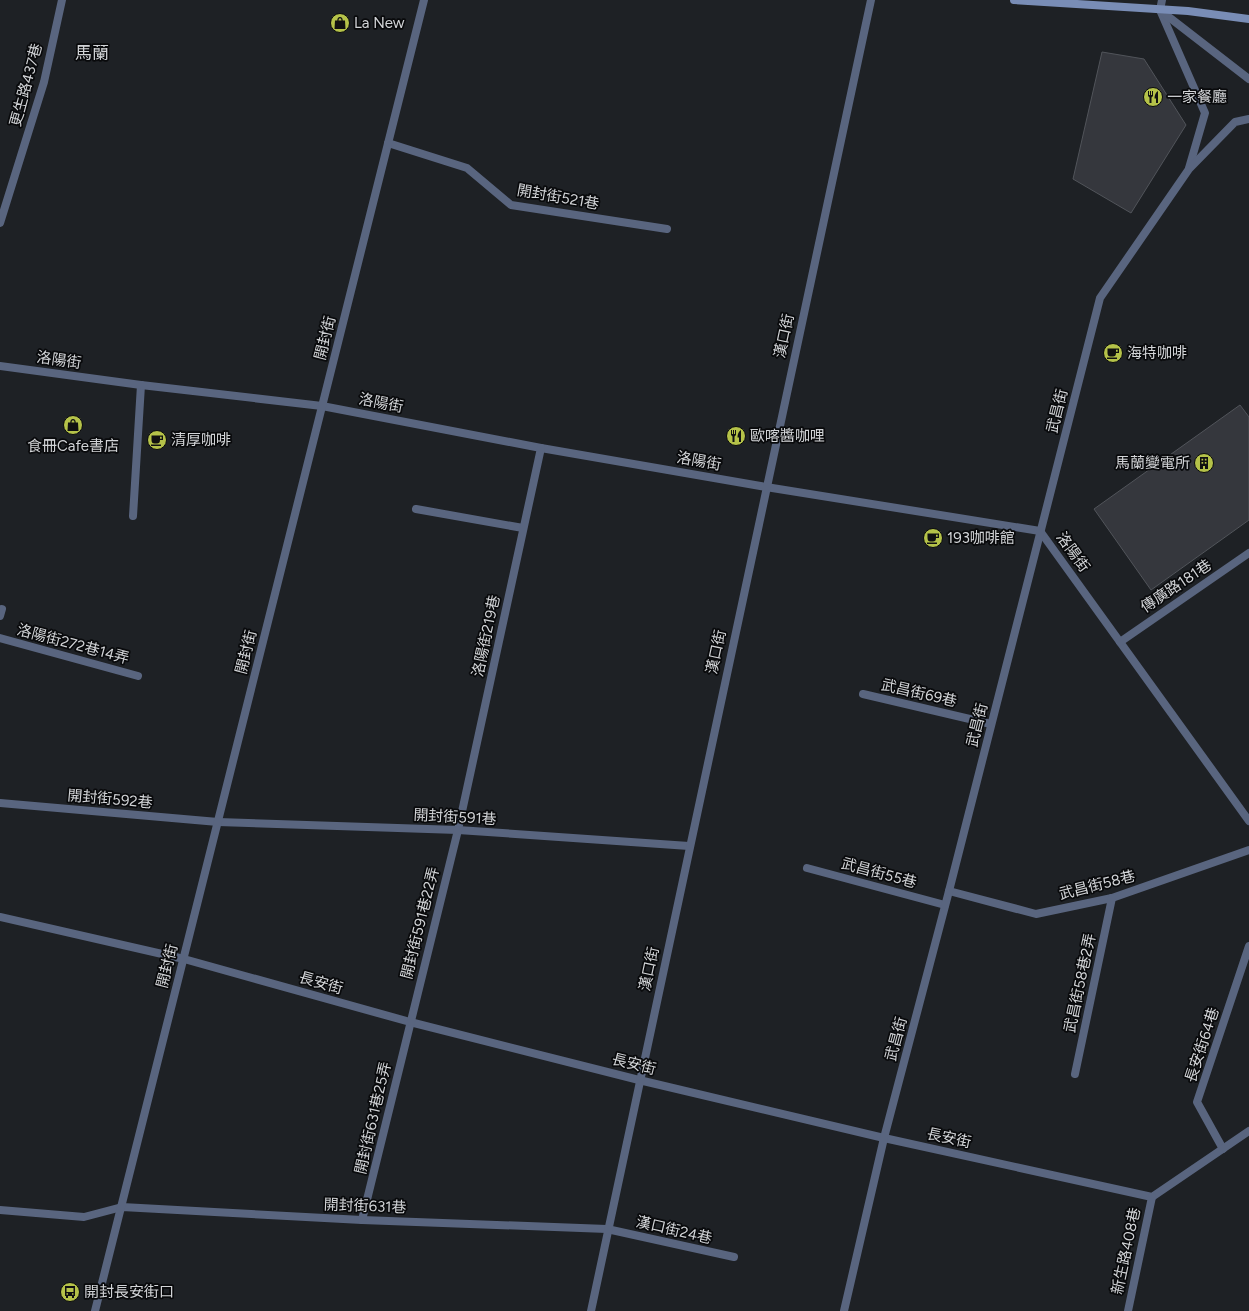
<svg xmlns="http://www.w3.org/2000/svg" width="1249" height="1311" viewBox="0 0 1249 1311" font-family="Figtree,'Noto Sans TC',sans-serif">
<rect width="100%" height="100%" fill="#1e2125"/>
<!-- building -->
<g fill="#35373d" stroke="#51545a">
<polygon points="1102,52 1144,59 1186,125 1131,213 1073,179"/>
<polygon points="1240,405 1249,417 1249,520 1151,590 1094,509"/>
</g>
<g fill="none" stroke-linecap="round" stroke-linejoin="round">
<!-- lane -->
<g stroke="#59657f" stroke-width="8">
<polyline points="388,143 467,168 511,205 667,229"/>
<polyline points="416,509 523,528"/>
<polyline points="133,516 141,385"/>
<polyline points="0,616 2,609"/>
<polyline points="0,638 138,676"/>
<polyline points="863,694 991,724"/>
<polyline points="218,822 458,830 689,846"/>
<polyline points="807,868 945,905"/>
<polyline points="949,891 1036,914 1112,898 1249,850"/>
<polyline points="1075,1074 1112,898"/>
<polyline points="1223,1149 1197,1102 1249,946"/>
<polyline points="0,1210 84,1217 122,1207 362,1220 607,1229 734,1257"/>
</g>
<!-- street -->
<g stroke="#59657f" stroke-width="8">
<polyline points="1162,0 1160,10 1205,113 1189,168"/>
<polyline points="1161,11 1249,79"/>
<polyline points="0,223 44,82 62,0"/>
<polyline points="0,366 141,385 322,406 541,448 766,487 1040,531 1249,821"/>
<polyline points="1120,642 1249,553"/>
<polyline points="0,803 218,822"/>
<polyline points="0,917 184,959 410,1022 639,1080 884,1138 1152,1197 1249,1131"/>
<polyline points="362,1220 458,830 541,448"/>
<polyline points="95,1311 424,0"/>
<polyline points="591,1311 871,0"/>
<polyline points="844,1311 884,1138 949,891 1100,298 1189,169 1235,122 1249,119"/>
<polyline points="1128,1311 1152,1197"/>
</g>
<!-- secondary -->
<polyline stroke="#798db6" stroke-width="8" points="1014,0 1188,11 1249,19"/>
</g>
<!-- icons -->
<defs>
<g id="shop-disc" transform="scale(1)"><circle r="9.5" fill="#b5c249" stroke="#090a0c"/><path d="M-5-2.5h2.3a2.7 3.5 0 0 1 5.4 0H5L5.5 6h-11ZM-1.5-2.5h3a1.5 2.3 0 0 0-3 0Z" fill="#111"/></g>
<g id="restaurant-disc" transform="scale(1)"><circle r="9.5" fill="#b5c249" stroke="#090a0c"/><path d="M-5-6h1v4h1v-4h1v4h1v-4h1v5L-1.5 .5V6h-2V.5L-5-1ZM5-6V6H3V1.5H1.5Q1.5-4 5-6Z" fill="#111"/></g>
<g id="cafe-disc" transform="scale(1)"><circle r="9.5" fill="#b5c249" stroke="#090a0c"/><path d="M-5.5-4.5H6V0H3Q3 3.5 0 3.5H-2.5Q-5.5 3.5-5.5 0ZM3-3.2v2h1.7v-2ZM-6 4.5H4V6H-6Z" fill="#111"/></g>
<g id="building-disc" transform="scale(1)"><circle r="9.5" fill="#b5c249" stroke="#090a0c"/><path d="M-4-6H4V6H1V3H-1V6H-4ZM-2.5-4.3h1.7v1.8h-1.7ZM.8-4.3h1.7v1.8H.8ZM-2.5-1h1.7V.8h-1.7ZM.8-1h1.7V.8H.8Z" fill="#111"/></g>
<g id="bus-disc" transform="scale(1)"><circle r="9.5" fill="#b5c249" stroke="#090a0c"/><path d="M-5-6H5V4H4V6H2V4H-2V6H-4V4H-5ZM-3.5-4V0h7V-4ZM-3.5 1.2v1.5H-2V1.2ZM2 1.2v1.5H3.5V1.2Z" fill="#111"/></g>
</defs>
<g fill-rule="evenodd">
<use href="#shop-disc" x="340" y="23"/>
<use href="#restaurant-disc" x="1153" y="97"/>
<use href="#cafe-disc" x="1113" y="353"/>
<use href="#shop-disc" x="73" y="425"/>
<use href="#restaurant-disc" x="736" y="436"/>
<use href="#cafe-disc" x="157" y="440"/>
<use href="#building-disc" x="1204" y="463"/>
<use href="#cafe-disc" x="933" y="538"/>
<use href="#bus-disc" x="70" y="1292"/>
</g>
<g text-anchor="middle" stroke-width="3.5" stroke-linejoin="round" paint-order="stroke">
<!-- poi labels -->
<g font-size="15" fill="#d2d4d7" stroke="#090a0c" text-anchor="start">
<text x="354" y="28">La New</text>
<text x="1167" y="102">一家餐廳</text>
<text x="1127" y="358">海特咖啡</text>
<text x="750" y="441">歐喀醬咖哩</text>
<text x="171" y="445">清厚咖啡</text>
<text x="73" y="451" text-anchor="middle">食冊Cafe書店</text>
<text x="1190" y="468" text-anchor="end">馬蘭變電所</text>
<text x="947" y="543">193咖啡館</text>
<text x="84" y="1297">開封長安街口</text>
</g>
<!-- street labels -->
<g font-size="15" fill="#d2d4d7" stroke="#090a0c">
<text transform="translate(26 85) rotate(-75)" y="5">更生路437巷</text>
<text transform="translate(558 197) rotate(10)" y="5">開封街521巷</text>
<text transform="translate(784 336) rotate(-78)" y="5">漢口街</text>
<text transform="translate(325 338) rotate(-76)" y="5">開封街</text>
<text transform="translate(59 360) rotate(8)" y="5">洛陽街</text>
<text transform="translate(381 403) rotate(11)" y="5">洛陽街</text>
<text transform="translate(1057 411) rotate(-76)" y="5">武昌街</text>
<text transform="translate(699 461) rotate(10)" y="5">洛陽街</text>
<text transform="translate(1073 552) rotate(54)" y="5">洛陽街</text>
<text transform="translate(1176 586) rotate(-34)" y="5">傳廣路181巷</text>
<text transform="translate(486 636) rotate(-78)" y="5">洛陽街219巷</text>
<text transform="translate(73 644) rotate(15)" y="5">洛陽街272巷14弄</text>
<text transform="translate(246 652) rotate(-76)" y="5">開封街</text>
<text transform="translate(716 652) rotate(-78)" y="5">漢口街</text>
<text transform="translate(919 693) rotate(13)" y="5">武昌街69巷</text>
<text transform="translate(977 725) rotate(-76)" y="5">武昌街</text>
<text transform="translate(110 799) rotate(5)" y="5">開封街592巷</text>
<text transform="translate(455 817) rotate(3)" y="5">開封街591巷</text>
<text transform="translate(879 873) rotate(15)" y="5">武昌街55巷</text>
<text transform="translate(1097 885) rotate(-14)" y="5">武昌街58巷</text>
<text transform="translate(420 923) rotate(-76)" y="5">開封街591巷22弄</text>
<text transform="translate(167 966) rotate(-76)" y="5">開封街</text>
<text transform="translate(649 969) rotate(-78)" y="5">漢口街</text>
<text transform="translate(321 983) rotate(16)" y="5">長安街</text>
<text transform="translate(1080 983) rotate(-78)" y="5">武昌街58巷2弄</text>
<text transform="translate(896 1039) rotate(-75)" y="5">武昌街</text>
<text transform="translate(1202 1045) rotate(-72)" y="5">長安街64巷</text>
<text transform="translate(634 1064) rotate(14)" y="5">長安街</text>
<text transform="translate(373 1118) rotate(-77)" y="5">開封街631巷25弄</text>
<text transform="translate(949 1138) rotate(12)" y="5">長安街</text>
<text transform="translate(365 1206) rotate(2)" y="5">開封街631巷</text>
<text transform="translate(674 1230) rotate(13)" y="5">漢口街24巷</text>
<text transform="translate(1126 1251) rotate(-78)" y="5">新生路408巷</text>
</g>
<!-- quarter labels -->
<g font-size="17" fill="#d2d4d7" stroke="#090a0c">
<text x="92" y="59">馬蘭</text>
</g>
</g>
</svg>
